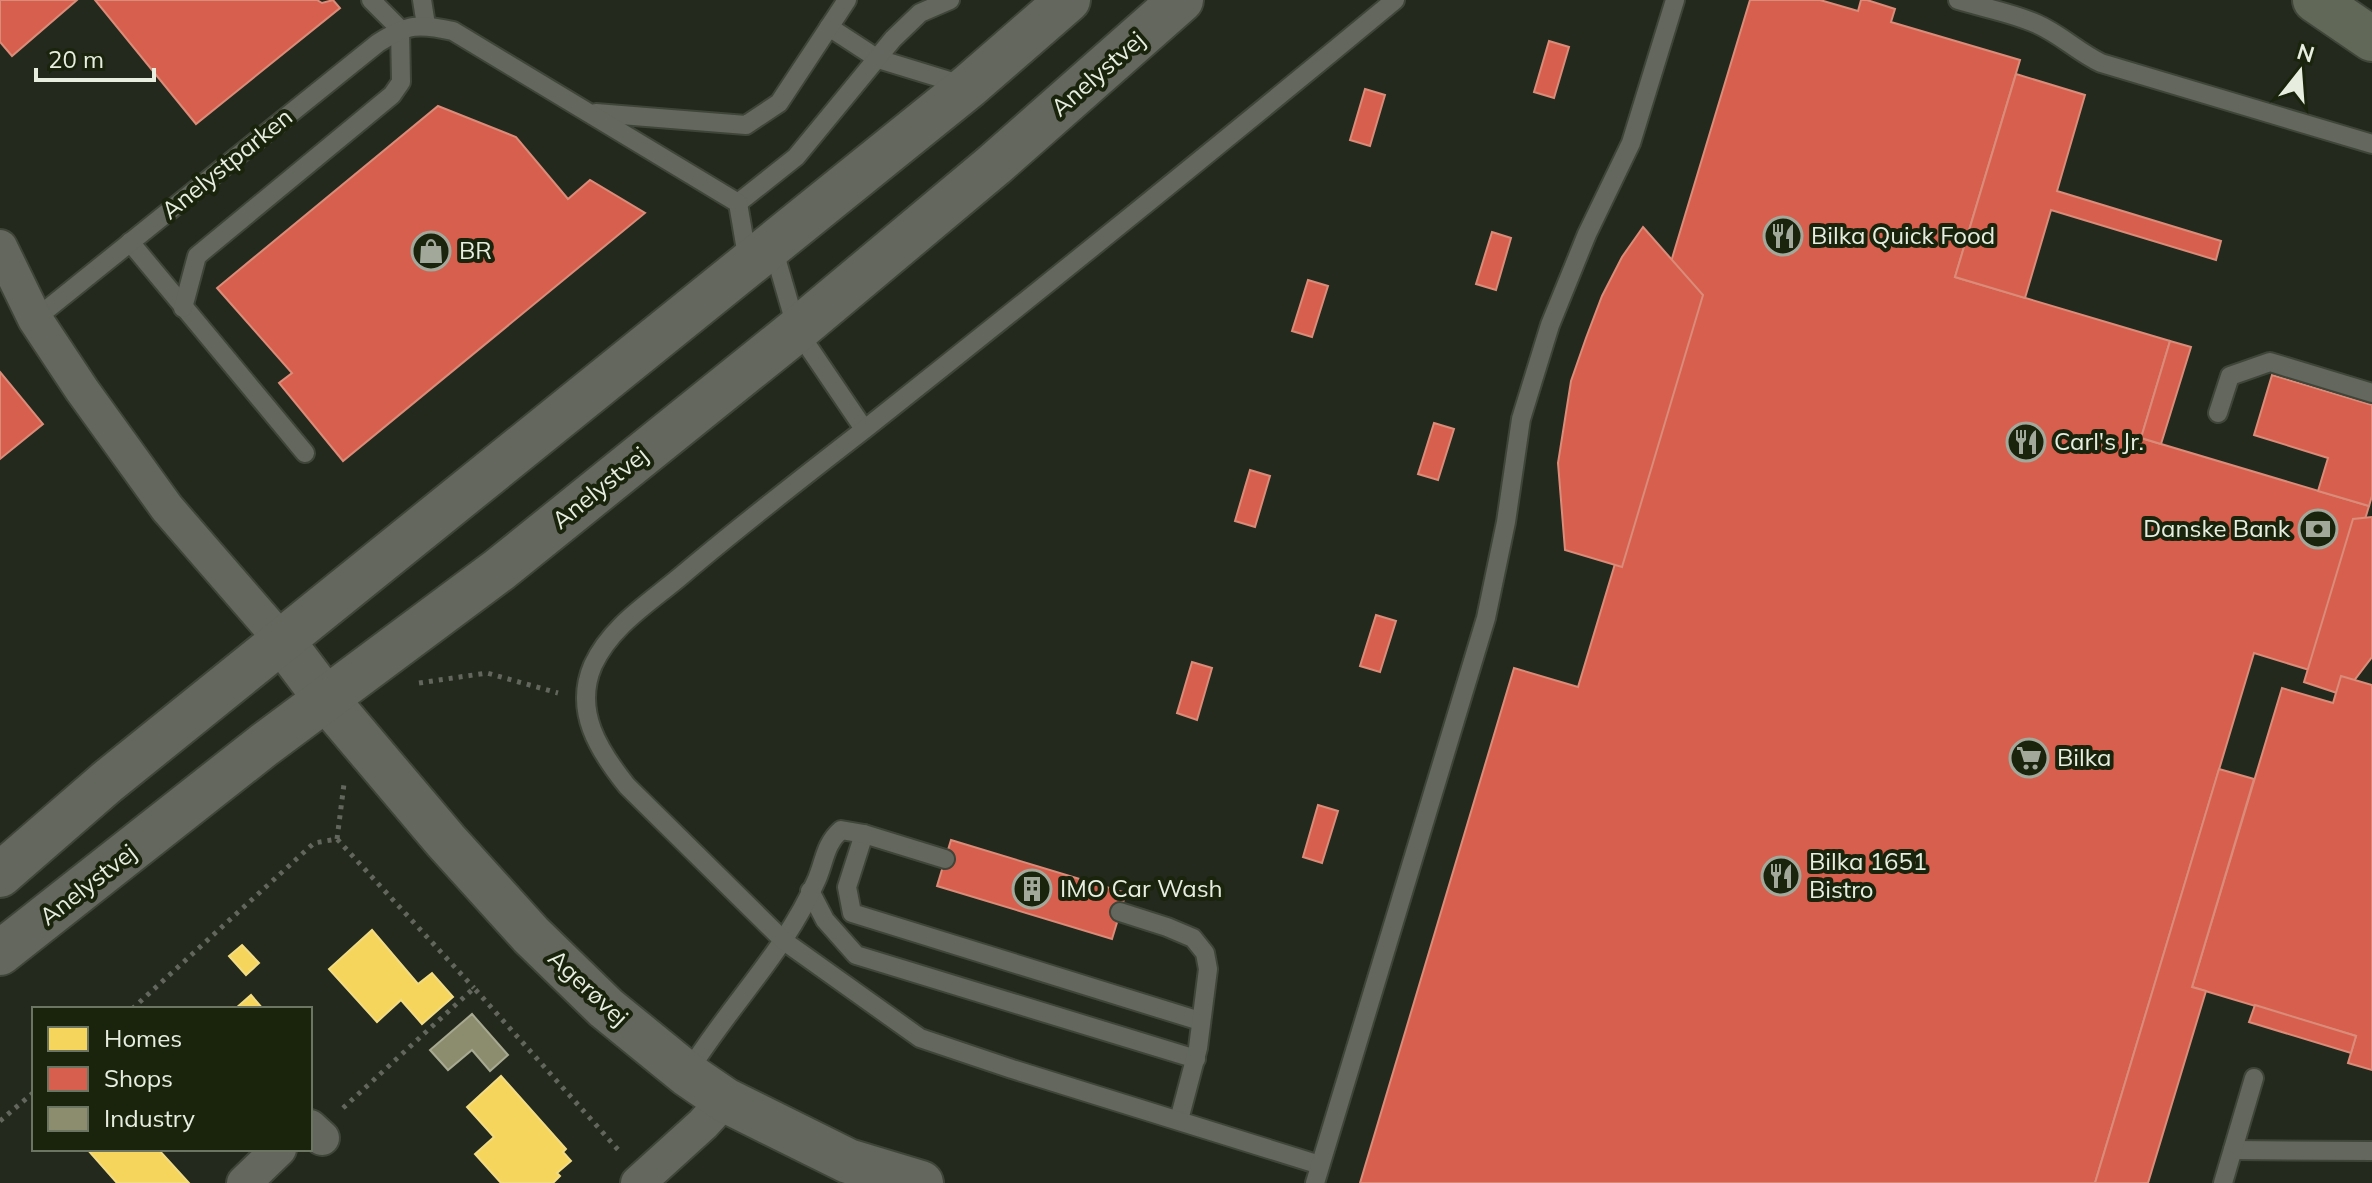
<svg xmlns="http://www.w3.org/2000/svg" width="2372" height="1183" viewBox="0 0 2372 1183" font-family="Mulish,sans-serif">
<rect width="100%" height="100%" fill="#23291c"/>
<!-- homes -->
<g fill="#f6d55c" stroke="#f2dc83" stroke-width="2">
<polygon points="372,930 418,984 432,973 453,997 422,1024 401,1000 377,1022 329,969"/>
<polygon points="242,945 259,963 246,975 229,956"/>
<polygon points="251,995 263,1009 235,1009"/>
<polygon points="501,1076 566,1149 563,1152 571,1161 557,1173 560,1176 553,1183 501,1183 475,1154 494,1137 467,1107"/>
<polygon points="87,1149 158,1149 189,1183 117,1183"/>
</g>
<!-- shops -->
<g fill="#d6604d" stroke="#db8b79" stroke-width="2">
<polygon points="0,0 77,0 12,56 0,42"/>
<polygon points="95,0 317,0 322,3 333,0 340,8 196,124"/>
<polygon points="1750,0 1820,0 1858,11 1861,0 1867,0 1895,9 1891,22 2020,60 1955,277 2170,341 2141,438 2369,506 2319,673 2254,653 2095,1183 1360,1183 1514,668 1578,687 1693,304 1661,295"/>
<polygon points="1549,41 1569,47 1554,98 1534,92"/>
<polygon points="2016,74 2085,95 2057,191 2221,241 2216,260 2051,210 2025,298 1955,277"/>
<polygon points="1365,89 1385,95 1370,146 1350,140"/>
<polygon points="438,106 516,137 568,199 590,180 645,213 343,461 279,383 292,373 217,288"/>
<polygon points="1643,227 1703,295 1622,567 1565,550 1558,463 1571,381 1586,338 1602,296 1622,257"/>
<polygon points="1492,232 1511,238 1496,290 1476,284"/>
<polygon points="1308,280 1328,286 1312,337 1292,331"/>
<polygon points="2170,341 2191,347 2161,444 2141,438"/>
<polygon points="0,372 43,424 0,459"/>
<polygon points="2272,375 2372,405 2372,496 2369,506 2318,491 2328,458 2254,435"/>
<polygon points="1434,423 1454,429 1438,480 1418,474"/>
<polygon points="1250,470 1270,476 1255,527 1235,521"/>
<polygon points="2372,517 2372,657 2343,695 2304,682 2353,519"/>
<polygon points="1376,615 1396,621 1380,672 1360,666"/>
<polygon points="1192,662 1212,668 1197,720 1177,713"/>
<polygon points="2341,676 2372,685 2372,1070 2348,1063 2356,1036 2192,987 2282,688 2333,703"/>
<polygon points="2219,769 2254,779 2192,987 2206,991 2148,1183 2095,1183"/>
<polygon points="1318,805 1338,811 1322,863 1303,857"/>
<polygon points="951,840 1126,893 1112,939 937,886"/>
<polygon points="2255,1005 2356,1036 2351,1053 2249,1022"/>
</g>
<!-- industry -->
<polygon fill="#8c8c6e" stroke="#a7a990" stroke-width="2" points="472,1014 508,1055 490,1071 472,1050 448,1070 430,1050"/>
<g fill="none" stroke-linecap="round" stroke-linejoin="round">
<!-- lane casing -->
<g stroke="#40453a" stroke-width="22">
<g id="lane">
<polyline points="422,0 426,25"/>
<path d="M 1958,0 C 1984,8 2013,13 2037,24 C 2060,34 2078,52 2101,63 L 2372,144"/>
<polyline points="829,27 878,59 966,86"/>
<polyline points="596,113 746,125 779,103 847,0"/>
<polyline points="738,203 796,157 893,39 920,13 950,0"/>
<polyline points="130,242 305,453"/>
<polyline points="772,244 797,330 864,429"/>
<polyline points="183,308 197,256 392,95 401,82 400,29 371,0"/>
<path d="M 35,319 L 378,43 C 408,24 418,23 453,31 L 738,203 L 748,262"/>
<polyline points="2218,413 2230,376 2270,362 2372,393"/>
<polyline points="864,834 847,887 852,913 1200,1021"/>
<polyline points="810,891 825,920 856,955 1196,1059"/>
<polyline points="1120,912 1167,927 1193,938 1205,953 1208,969 1198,1048 1179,1120"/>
<path d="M 687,1074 C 728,1007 786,951 817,879 C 825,860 825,844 841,830 L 864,834 L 945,859"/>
<polyline points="2233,1150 2372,1151"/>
<path d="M 1320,1165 L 1012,1069 L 920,1038 L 784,941 L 627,786 C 599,751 573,711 593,665 C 611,626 649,603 681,576 C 741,525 803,477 865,429 C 1043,288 1220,145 1395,0"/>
<polyline points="1315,1183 1486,618 1506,522 1521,419 1550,325 1587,234 1631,143 1675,0"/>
<polyline points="2223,1183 2254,1078"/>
</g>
</g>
<!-- street casing -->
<g stroke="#40453a" stroke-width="38">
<g id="street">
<polyline points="0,247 35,319 82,390 167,508 283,642"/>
<polyline points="310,1127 322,1138"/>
<polyline points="244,1183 279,1149"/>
<polyline points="638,1183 703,1124 725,1100"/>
</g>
</g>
<!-- secondary casing -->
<g stroke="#40453a" stroke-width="48">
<g id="secondary">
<polyline points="283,642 326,699 446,841 531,935 606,1008 687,1074 725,1100 848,1161 921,1183"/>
<polyline points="0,875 107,782 969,86 1068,0"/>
<polyline points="0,953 264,745 499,570 797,330 994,165 1181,0"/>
</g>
</g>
<!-- primary casing -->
<g stroke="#40453a" stroke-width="48">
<polyline id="primary" points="2315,0 2372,39"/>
</g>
<!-- path -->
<g stroke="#62665d" stroke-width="5" stroke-dasharray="4 6" stroke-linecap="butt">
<polyline points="419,683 487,673 558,693"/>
<polyline points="337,839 344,784"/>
<polyline points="132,1009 314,843 337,839 474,988"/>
<polyline points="343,1108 474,988 621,1153"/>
<polyline points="0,1121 34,1092"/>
</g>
<!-- lane -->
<use href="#lane" stroke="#63675d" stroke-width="18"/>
<!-- street -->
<use href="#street" stroke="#63675d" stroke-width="34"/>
<!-- secondary -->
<use href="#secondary" stroke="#63675d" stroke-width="44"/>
<!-- primary -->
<use href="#primary" stroke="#616858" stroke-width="44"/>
</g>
<!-- icons -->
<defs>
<g id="restaurant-ring" transform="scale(2)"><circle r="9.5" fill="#1a240d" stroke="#a2a99b" stroke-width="1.5"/><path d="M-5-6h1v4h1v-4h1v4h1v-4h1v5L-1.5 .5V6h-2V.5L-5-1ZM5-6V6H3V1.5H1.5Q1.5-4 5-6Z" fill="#a2a99b"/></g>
<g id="shop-ring" transform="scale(2)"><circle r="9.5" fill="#1a240d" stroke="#a2a99b" stroke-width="1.5"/><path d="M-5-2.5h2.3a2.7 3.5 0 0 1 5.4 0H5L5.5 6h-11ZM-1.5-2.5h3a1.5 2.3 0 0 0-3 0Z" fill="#a2a99b"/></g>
<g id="bank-ring" transform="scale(2)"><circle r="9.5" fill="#1a240d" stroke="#a2a99b" stroke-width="1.5"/><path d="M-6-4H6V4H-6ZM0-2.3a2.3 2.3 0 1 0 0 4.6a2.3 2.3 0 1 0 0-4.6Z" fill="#a2a99b"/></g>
<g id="supermarket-ring" transform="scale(2)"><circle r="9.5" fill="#1a240d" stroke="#a2a99b" stroke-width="1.5"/><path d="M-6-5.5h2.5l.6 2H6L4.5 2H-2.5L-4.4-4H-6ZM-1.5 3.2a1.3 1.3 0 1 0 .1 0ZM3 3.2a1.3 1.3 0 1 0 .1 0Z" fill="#a2a99b"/></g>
<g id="building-ring" transform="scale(2)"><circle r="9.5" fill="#1a240d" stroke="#a2a99b" stroke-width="1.5"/><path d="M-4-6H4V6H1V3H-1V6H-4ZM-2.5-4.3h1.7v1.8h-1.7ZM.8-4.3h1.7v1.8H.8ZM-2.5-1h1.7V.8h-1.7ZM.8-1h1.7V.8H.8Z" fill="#a2a99b"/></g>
</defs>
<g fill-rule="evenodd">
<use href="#restaurant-ring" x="1783" y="236"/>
<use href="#shop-ring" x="431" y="251"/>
<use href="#restaurant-ring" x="2026" y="442"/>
<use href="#bank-ring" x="2318" y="529"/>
<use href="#supermarket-ring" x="2029" y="758"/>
<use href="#restaurant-ring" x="1781" y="876"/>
<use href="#building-ring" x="1032" y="889"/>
</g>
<g text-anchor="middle" stroke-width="8" stroke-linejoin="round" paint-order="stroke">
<!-- street labels -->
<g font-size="24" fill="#e7eedf" stroke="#1a240d">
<text transform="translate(1098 74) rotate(-41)" y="8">Anelystvej</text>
<text transform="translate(227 164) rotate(-39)" y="8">Anelystparken</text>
<text transform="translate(600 488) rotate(-39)" y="8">Anelystvej</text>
<text transform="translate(88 885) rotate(-38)" y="8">Anelystvej</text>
<text transform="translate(588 988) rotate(43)" y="8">Agerøvej</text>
</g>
<!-- poi labels -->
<g font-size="24" fill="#e7eedf" stroke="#1a240d" text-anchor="start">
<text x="1811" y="244">Bilka Quick Food</text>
<text x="459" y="259">BR</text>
<text x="2054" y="450">Carl's Jr.</text>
<text x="2290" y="537" text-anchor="end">Danske Bank</text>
<text x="2057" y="766">Bilka</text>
<text x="1809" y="870">Bilka 1651<tspan x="1809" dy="28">Bistro</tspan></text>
<text x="1060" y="897">IMO Car Wash</text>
</g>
</g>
<!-- legend -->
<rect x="32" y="1007" width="280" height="144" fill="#1a240d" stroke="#6c7561" stroke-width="2"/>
<rect x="48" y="1027" width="40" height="24" fill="#f6d55c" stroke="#6c7561" stroke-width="2"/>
<text x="104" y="1047" font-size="24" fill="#e7eedf">Homes</text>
<rect x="48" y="1067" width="40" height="24" fill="#d6604d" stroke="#6c7561" stroke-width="2"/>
<text x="104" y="1087" font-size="24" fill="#e7eedf">Shops</text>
<rect x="48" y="1107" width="40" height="24" fill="#8c8c6e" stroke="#6c7561" stroke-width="2"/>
<text x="104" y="1127" font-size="24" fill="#e7eedf">Industry</text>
<!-- north arrow -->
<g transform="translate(2300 72) rotate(17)" stroke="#1a240d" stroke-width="6" paint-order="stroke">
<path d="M0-6L14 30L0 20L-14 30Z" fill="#e7eedf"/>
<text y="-12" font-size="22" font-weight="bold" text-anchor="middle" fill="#e7eedf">N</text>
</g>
<!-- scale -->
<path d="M36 68v12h118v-12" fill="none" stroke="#e7eedf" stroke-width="4"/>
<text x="48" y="68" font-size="24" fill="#e7eedf" stroke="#1a240d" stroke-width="6" paint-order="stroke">20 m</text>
</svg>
